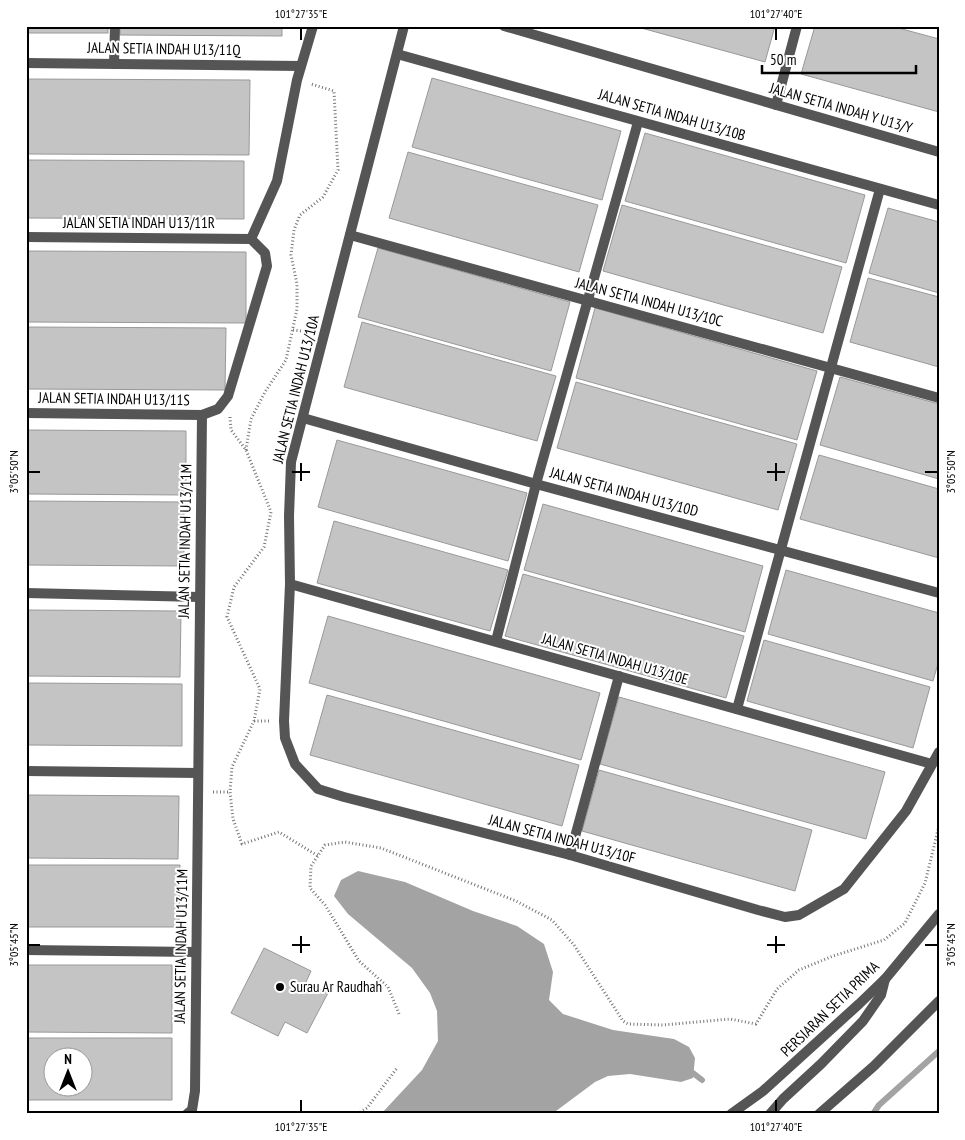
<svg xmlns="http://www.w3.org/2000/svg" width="965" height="1140" viewBox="0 0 965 1140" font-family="'PT Sans Narrow',sans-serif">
<rect width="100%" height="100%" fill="#fff"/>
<!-- water -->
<polygon fill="#a3a3a3" points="358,871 405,882 473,911 517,926 544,944 553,972 549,1000 563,1014 613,1030 674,1039 689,1047 695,1058 693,1078 681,1082 630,1074 608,1076 595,1082 552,1114 381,1114 422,1070 438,1041 437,1011 430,993 412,968 348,914 334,896 341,880"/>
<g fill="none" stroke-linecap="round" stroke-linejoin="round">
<!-- stream -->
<g stroke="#a3a3a3" stroke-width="6">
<polyline points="693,1073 702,1080"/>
<polyline points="873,1114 879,1105 939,1051"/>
</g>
</g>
<!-- building -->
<g fill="#c4c4c4" stroke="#999" fill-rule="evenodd">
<rect x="26" y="26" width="82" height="7"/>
<polygon points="120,26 282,26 282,36 120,35"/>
<polygon points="634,26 775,26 765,62"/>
<polygon points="815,26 891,26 939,39 939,112 801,74"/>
<polygon points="432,78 621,131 602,200 412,147"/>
<polygon points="26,79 250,80 249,155 26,154"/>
<polygon points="645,133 865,195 846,263 625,201"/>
<polygon points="408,152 598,205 579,272 389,218"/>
<polygon points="26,160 244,161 244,219 26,218"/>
<polygon points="622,205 842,267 823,333 603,271"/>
<polygon points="888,208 939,222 939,293 869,273"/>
<polygon points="378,248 570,302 551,371 358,317"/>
<polygon points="26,251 246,252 246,323 26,322"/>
<polygon points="868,278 939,297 939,367 850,342"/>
<polygon points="595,308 817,371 797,440 576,378"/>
<polygon points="362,322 556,376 537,441 344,387"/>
<polygon points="26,327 226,328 225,390 26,389"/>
<polygon points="840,377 939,404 939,479 820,445"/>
<polygon points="576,382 797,444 778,510 557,448"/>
<polygon points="26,430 186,431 186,495 26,494"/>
<polygon points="337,440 527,493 508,561 318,507"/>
<polygon points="819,455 939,489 939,558 800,519"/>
<polygon points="26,501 184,502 184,566 26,565"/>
<polygon points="543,504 763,566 745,632 524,570"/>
<polygon points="334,521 508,570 490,631 317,583"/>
<polygon points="786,570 939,613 939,660 933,681 768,634"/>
<polygon points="523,574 744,636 726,698 505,636"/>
<polygon points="26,610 181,611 180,677 26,676"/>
<polygon points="328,616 600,693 581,760 309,683"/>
<polygon points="764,640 930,687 913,748 747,701"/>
<polygon points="26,683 182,684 182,746 26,745"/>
<polygon points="327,695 579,765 562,826 310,755"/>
<polygon points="619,697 885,772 866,839 600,764"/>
<polygon points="599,770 812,830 795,891 582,831"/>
<polygon points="26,795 179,796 178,859 26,858"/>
<polygon points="26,865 180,865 179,927 26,927"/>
<polygon points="264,948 311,971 306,982 328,993 307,1033 285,1022 278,1036 231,1013"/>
<polygon points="26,965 172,965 172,1033 26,1032"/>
<path d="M 26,1038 L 172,1038 L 172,1100 L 26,1100 ZM 52,1058 L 82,1058 L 82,1088 L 52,1088 Z"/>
</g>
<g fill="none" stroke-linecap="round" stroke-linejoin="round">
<!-- path -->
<g stroke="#777" stroke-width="3" stroke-dasharray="1 2.5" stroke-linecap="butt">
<polyline points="293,330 309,332"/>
<polyline points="230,417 231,430 246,450 271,512 264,547 234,587 227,617 260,689 254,721 232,767 230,792 233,819 242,844 279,832 318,856"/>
<polyline points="246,450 251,419 265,392 286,360 297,309 297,284 291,255 294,230 300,215 323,197 338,170 334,91 311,84"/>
<polyline points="254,721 270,721"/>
<polyline points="213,792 230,792"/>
<polyline points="399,1014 388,987 359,961 325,905 310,888 311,866 325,845 345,842 381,848 516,901 552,920 574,945 623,1021 628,1024 663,1025 730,1019 756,1024 777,989 799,970 833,956 884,940 905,923 925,883 939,826"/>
<polyline points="357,1114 367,1108 397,1068"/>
</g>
<!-- service -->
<g stroke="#555" stroke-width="10">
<polyline points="114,64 115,26"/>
<polyline points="776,105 797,26"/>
<polyline points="202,415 218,409 228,396 267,266 265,253 251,239"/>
<polyline points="496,641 536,484 638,122"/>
<polyline points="737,709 880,189"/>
<polyline points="570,855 619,676"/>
</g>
<!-- minor -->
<g stroke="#555" stroke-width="10">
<polyline points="404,26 291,462 289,516 290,584 284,721 285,738 295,764 318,789 344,797 570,855 758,910 785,917 799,915 844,889 906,811 939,752"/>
<polyline points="504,26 939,152"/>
<polyline points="397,54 939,205"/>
<polyline points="26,63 301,66"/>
<polyline points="350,235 939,398"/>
<polyline points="26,237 251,239 277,181 297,80 313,26"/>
<polyline points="26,413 202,415 195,1091 192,1110 187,1114"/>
<polyline points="303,418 536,484 939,593"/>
<polyline points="290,584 932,764"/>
<polyline points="26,593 200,597"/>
<polyline points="26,771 198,773"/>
<polyline points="26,950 196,952"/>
</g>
<!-- tertiary -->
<g stroke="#555" stroke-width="10">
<polyline points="731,1114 763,1091 859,1004 886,978 939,914"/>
<polyline points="770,1114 783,1099 821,1064 863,1021 881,995 885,979"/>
<polyline points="819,1114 874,1066 939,1001"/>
</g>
</g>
<!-- ticks -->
<path fill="none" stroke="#000" stroke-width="2" d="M 301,28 L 301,40M 776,28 L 776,40M 301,463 L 301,481M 776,463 L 776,481M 28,472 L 40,472M 292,472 L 310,472M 767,472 L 785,472M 925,472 L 938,472M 301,936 L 301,953M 776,936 L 776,953M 28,945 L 40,945M 292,945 L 310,945M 767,945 L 785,945M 925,945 L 938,945M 301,1100 L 301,1112M 776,1100 L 776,1112"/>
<!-- markers -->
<circle fill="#000" stroke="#fff" stroke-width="2" cx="280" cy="987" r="5"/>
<g text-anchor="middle" stroke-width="4" stroke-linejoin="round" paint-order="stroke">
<!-- street labels -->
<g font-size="15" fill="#000" stroke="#fff">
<text transform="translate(164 49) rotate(1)" y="5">JALAN SETIA INDAH U13/11Q</text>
<text transform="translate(841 108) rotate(16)" y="5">JALAN SETIA INDAH Y U13/Y</text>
<text transform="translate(672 115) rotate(16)" y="5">JALAN SETIA INDAH U13/10B</text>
<text x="139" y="228">JALAN SETIA INDAH U13/11R</text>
<text transform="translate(649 302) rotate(15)" y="5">JALAN SETIA INDAH U13/10C</text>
<text transform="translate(296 389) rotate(-76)" y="5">JALAN SETIA INDAH U13/10A</text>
<text transform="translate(114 399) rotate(1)" y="5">JALAN SETIA INDAH U13/11S</text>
<text transform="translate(624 492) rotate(15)" y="5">JALAN SETIA INDAH U13/10D</text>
<text transform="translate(185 541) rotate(-89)" y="5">JALAN SETIA INDAH U13/11M</text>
<text transform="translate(615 659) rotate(16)" y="5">JALAN SETIA INDAH U13/10E</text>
<text transform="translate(562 839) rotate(15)" y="5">JALAN SETIA INDAH U13/10F</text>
<text transform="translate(181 946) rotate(-89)" y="5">JALAN SETIA INDAH U13/11M</text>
<text transform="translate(830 1009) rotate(-44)" y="5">PERSIARAN SETIA PRIMA</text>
</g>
<!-- poi labels -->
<g font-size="15" fill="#000" stroke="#fff" text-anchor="start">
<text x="290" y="992">Surau Ar Raudhah</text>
</g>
</g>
<!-- border -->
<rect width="965" height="1140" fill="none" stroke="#ffffff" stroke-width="55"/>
<!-- north arrow -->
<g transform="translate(68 1072)"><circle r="24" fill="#ffffff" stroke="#999999"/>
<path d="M0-4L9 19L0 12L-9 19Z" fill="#000000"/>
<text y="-8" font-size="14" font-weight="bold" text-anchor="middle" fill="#000000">N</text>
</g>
<!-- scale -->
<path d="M762 65v8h154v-8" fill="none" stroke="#000000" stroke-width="2.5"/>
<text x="770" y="65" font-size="15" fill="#000000" stroke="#ffffff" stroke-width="4" paint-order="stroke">50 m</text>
<rect x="28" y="28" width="910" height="1084" fill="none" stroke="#000" stroke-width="2"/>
<g font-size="12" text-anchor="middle" fill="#000">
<text x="301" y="18">101°27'35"E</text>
<text x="776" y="18">101°27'40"E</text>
<text transform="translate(14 472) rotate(-90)" y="4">3°05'50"N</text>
<text transform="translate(951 472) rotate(-90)" y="4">3°05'50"N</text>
<text transform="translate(14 945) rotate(-90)" y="4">3°05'45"N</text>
<text transform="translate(951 945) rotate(-90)" y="4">3°05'45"N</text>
<text x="301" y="1131">101°27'35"E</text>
<text x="776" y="1131">101°27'40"E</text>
</g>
</svg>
